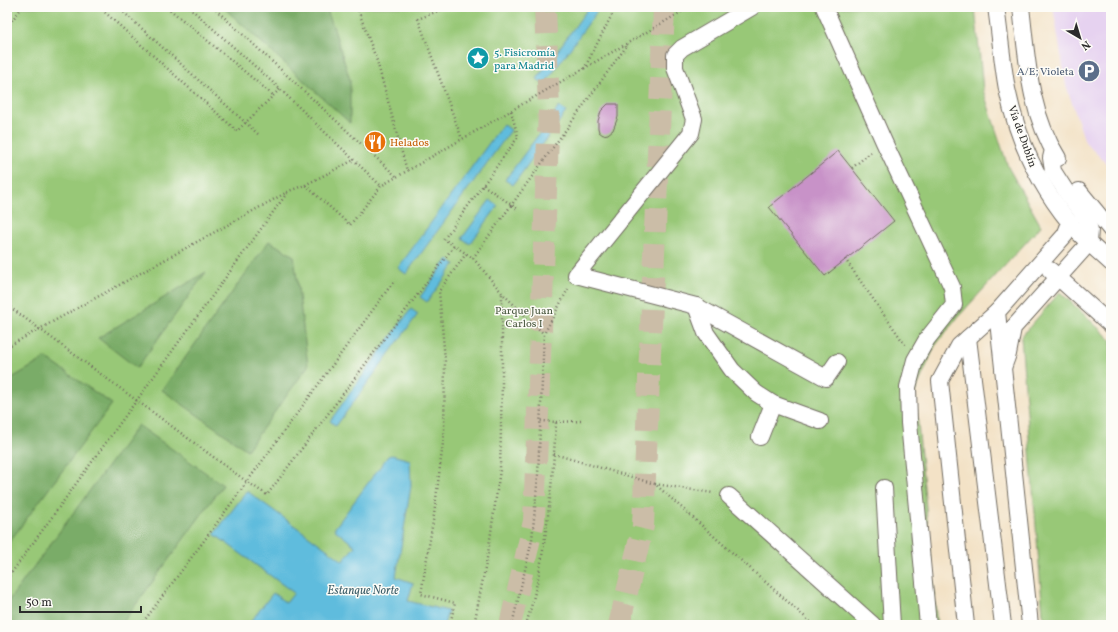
<svg xmlns="http://www.w3.org/2000/svg" width="1118" height="632" viewBox="0 0 1118 632" font-family="Vollkorn,serif">
<rect width="100%" height="100%" fill="#fdfcf7"/>
<filter id="ink" filterUnits="userSpaceOnUse"><feTurbulence type="fractalNoise" baseFrequency=".025" numOctaves="2"/><feDisplacementMap in="SourceGraphic" scale="8" xChannelSelector="R" yChannelSelector="G"/><feConvolveMatrix kernelMatrix="1 2 1 2 8 2 1 2 1" color-interpolation-filters="sRGB"/></filter>
<filter id="wash" filterUnits="userSpaceOnUse"><feTurbulence type="fractalNoise" baseFrequency=".012" numOctaves="4" result="noise"/><feDisplacementMap in="SourceGraphic" scale="16" xChannelSelector="R" yChannelSelector="G"/><feGaussianBlur stdDeviation="0.9" result="paint"/><feColorMatrix in="noise" values="0 0 0 0 0 0 0 0 0 0 0 0 0 0 0 0 0 1.4 0 .05"/><feComposite in="paint" operator="in"/></filter>
<g filter="url(#wash)">
<rect width="100%" height="100%" fill="#f3e2c6"/>
<!-- built -->
<polygon fill="#e6d2f0" points="1053,7 1111,7 1111,168 1085,142 1066,85"/>
<!-- green -->
<g fill="#98c877" stroke="#627a51">
<polygon points="7,7 975,7 983,90 1008,167 1041,226 958,317 935,346 915,392 937,625 7,625"/>
<polygon points="1060,292 1111,340 1111,625 1050,625 1043,615 1021,337"/>
</g>
<!-- forest -->
<g fill="#7aac68" stroke="#526c4a">
<polygon points="223,7 326,7 333,26 350,80 350,123"/>
<polygon points="269,241 294,256 308,366 247,450 162,390"/>
<polygon points="206,272 137,368 98,338"/>
<polygon points="46,358 112,404 7,545 7,381"/>
<polygon points="138,425 223,485 121,625 7,625 7,603"/>
</g>
<!-- water -->
<g fill="#5ebcdd" stroke="#447484">
<polygon points="589,7 600,7 544,85 537,79"/>
<polygon points="559,107 566,112 513,185 505,180"/>
<polygon points="503,124 511,130 406,274 398,268"/>
<polygon points="490,200 498,206 470,244 462,238"/>
<polygon points="448,259 455,264 427,302 420,297"/>
<polygon points="411,309 418,314 336,426 330,421"/>
<polygon points="392,455 410,460 411,486 396,577 413,583 408,601 448,611 444,625 248,625 273,593 286,603 294,593 214,534 247,491 343,561 355,546 334,529 388,456"/>
</g>
<g id="blocks">
<!-- building -->
<g fill="#c892c8">
<polygon points="608,104 618,104 618,117 613,130 608,134 603,135 599,132 598,128 598,121 601,111"/>
<polygon points="838,151 894,221 825,276 769,207"/>
</g>
</g>
</g>
<g filter="url(#ink)">
<use href="#blocks" fill-opacity="0" stroke="#716b61" stroke-width="1"/>
<g fill="none" stroke-linecap="round" stroke-linejoin="round">
<!-- highway-tunnel -->
<g stroke="#cbbda7" stroke-width="22" stroke-dasharray="22 11" stroke-linecap="butt">
<polyline points="510,625 534,521 549,108 545,7"/>
<polyline points="619,625 643,526 664,7"/>
</g>
<!-- minor casing -->
<g stroke="#716b61" stroke-width="18">
<g id="minor">
<polyline points="752,7 682,48 675,55 675,68 694,119 691,133 576,275 696,306 826,378 837,362"/>
<polyline points="824,7 884,142 952,287 954,305 927,339 915,360 908,387 909,423 928,625"/>
<path d="M 996,7 C 1000,34 1002,62 1007,89 C 1017,138 1038,184 1070,223 C 1082,238 1097,250 1111,263"/>
<path d="M 1021,7 C 1027,58 1029,113 1058,158"/>
<polyline points="1053,150 1051,158 1053,171 1069,196 1086,218 1090,230 1089,243 1013,328 1008,354 1003,368 997,312 1065,235 1070,223"/>
<polyline points="1079,191 1111,230"/>
<polyline points="1050,270 1111,325"/>
<polyline points="696,306 706,333 732,370 756,393 773,404 820,421"/>
<polyline points="968,338 1003,625"/>
<polyline points="1003,368 1030,625"/>
<polyline points="760,437 773,404"/>
<polyline points="884,488 892,625"/>
<polyline points="729,496 873,625"/>
<polyline points="966,625 940,381 959,346 997,312"/>
</g>
</g>
<!-- path -->
<g stroke="#716b61" stroke-width="2.5" stroke-dasharray="1 3" stroke-linecap="butt">
<polyline points="99,7 237,131 280,89"/>
<polyline points="118,7 258,134"/>
<polyline points="167,7 274,96"/>
<polyline points="189,7 280,89 381,186"/>
<polyline points="213,7 397,177"/>
<polyline points="357,7 377,61 407,171"/>
<polyline points="448,7 418,19 462,139"/>
<polyline points="7,27 22,7"/>
<polyline points="584,69 616,7"/>
<polyline points="511,111 518,137 444,239 473,258 502,293 544,334"/>
<polyline points="852,168 871,152"/>
<polyline points="305,185 354,160"/>
<polyline points="483,185 519,210"/>
<polyline points="473,258 628,44"/>
<polyline points="845,259 906,346"/>
<polyline points="7,305 246,481 267,495 454,246"/>
<polyline points="7,347 289,191 305,185 350,225 381,186 690,7"/>
<polyline points="556,422 581,421"/>
<polyline points="554,454 655,484 814,625"/>
<polyline points="655,484 713,493"/>
<polyline points="7,579 287,193"/>
<polyline points="141,625 203,542 394,281"/>
<polyline points="450,625 455,603 421,594 434,515 444,435 445,360 439,291 466,254"/>
<polyline points="474,625 488,553 500,470 502,383 502,293"/>
<polyline points="512,625 532,540 538,475 544,334 568,289"/>
<path d="M 526,625 C 530,611 534,597 537,583 C 548,530 553,475 556,422 L 540,421"/>
</g>
<!-- minor -->
<use href="#minor" stroke="#fff" stroke-width="16"/>
</g>
</g>
<!-- icons -->
<defs>
<g id="sight-disc" transform="scale(1.15)"><circle r="9.5" fill="#0f9aa8" stroke="#fdfcf7"/><path d="M0-6L1.8-2.2L6-1.7L2.9 1.2L3.7 5.4L0 3.3L-3.7 5.4L-2.9 1.2L-6-1.7L-1.8-2.2Z" fill="#fff"/></g>
<g id="parking-disc" transform="scale(1.15)"><circle r="9.5" fill="#5c6f8a" stroke="#fdfcf7"/><path d="M-3.5-5.5H1a3.5 3.5 0 0 1 0 7H-1V5.5H-3.5ZM-1-3.4V-.6H.8a1.4 1.4 0 0 0 0-2.8Z" fill="#fff"/></g>
<g id="restaurant-disc" transform="scale(1.15)"><circle r="9.5" fill="#e8710a" stroke="#fdfcf7"/><path d="M-5-6h1v4h1v-4h1v4h1v-4h1v5L-1.5 .5V6h-2V.5L-5-1ZM5-6V6H3V1.5H1.5Q1.5-4 5-6Z" fill="#fff"/></g>
</defs>
<g fill-rule="evenodd">
<use href="#sight-disc" x="478" y="58"/>
<use href="#parking-disc" x="1089" y="71"/>
<use href="#restaurant-disc" x="375" y="142"/>
</g>
<g text-anchor="middle" stroke-width="3" stroke-linejoin="round" paint-order="stroke">
<!-- culture labels -->
<g font-size="11" fill="#0d838f" stroke="#fdfcf7" text-anchor="start">
<text x="494" y="56">5. Fisicromía<tspan x="494" dy="13">para Madrid</tspan></text>
</g>
<!-- service labels -->
<g font-size="11" fill="#4e5e75" stroke="#fdfcf7" text-anchor="end">
<text x="1074" y="75">A/E; Violeta</text>
</g>
<!-- street labels -->
<g font-size="11" fill="#2b2b2b" stroke="#fdfcf7">
<text transform="translate(1023 136) rotate(70)" y="4">Vía de Dublín</text>
</g>
<!-- food labels -->
<g font-size="11" fill="#c56008" stroke="#fdfcf7" text-anchor="start">
<text x="390" y="146">Helados</text>
</g>
<!-- park labels -->
<g font-size="11" fill="#4c5a42" stroke="#fdfcf7">
<text x="524" y="314">Parque Juan<tspan x="524" dy="13">Carlos I</tspan></text>
</g>
<!-- water labels -->
<g font-size="12" font-style="italic" fill="#3d5e69" stroke="#fdfcf7">
<text x="363" y="594">Estanque Norte</text>
</g>
</g>
<!-- margin -->
<rect width="1118" height="632" fill="none" stroke="#fdfcf7" stroke-width="24"/>
<!-- north arrow -->
<g transform="translate(1080 38) rotate(142)" stroke="#fdfcf7" stroke-width="3" paint-order="stroke">
<path d="M0-3L7 15L0 10L-7 15Z" fill="#2b2b2b"/>
<text y="-6" font-size="11" font-weight="bold" text-anchor="middle" fill="#2b2b2b">N</text>
</g>
<!-- scale -->
<path d="M20 606v6h121v-6" fill="none" stroke="#2b2b2b" stroke-width="2"/>
<text x="26" y="606" font-size="12" fill="#2b2b2b" stroke="#fdfcf7" stroke-width="3" paint-order="stroke">50 m</text>
</svg>
